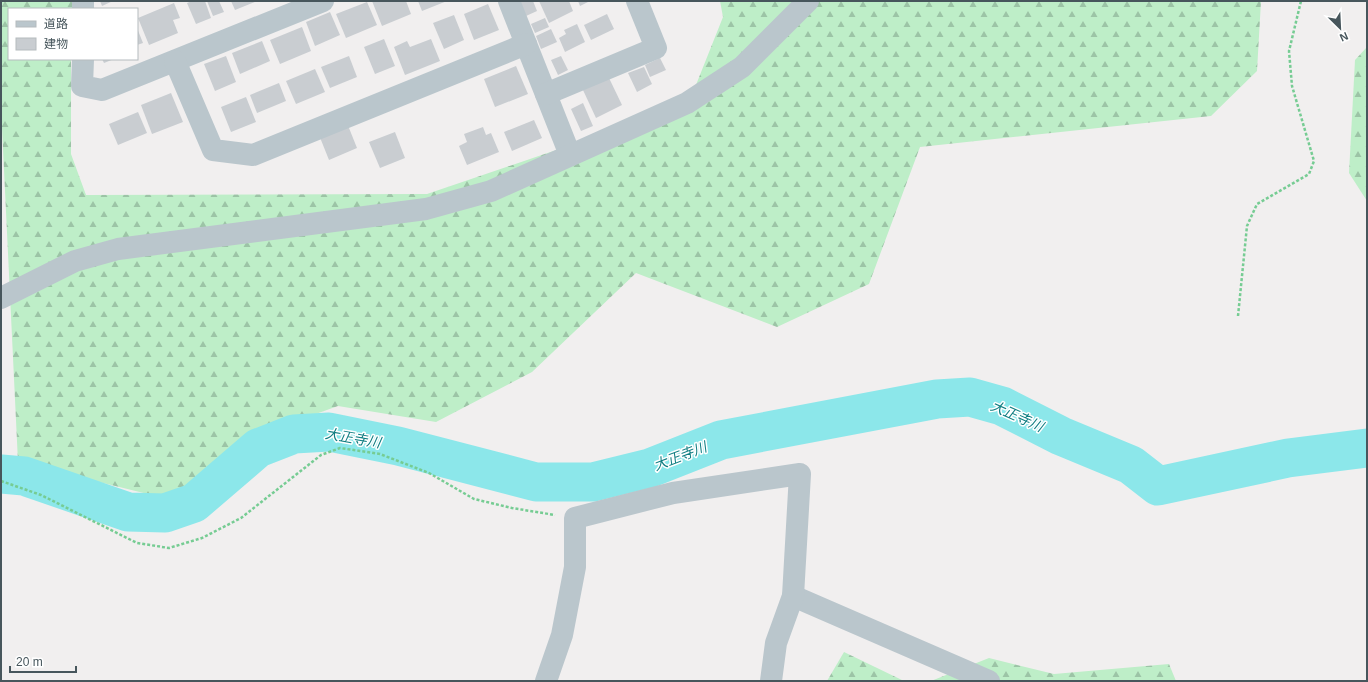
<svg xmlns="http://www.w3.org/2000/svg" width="1368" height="682" viewBox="0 0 1368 682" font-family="Helvetica,'Noto Sans JP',sans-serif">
<defs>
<pattern id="forest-firs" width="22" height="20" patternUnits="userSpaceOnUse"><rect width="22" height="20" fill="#beeec8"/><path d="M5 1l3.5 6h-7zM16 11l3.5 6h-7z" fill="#9cc4a6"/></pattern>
</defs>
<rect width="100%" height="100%" fill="#f1efef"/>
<!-- forest -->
<g fill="url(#forest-firs)">
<polygon points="2,1 72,1 72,9 9,9 9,59 71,59 71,154 86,195 427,194 688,105 723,17 720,1 1261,1 1257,71 1211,116 920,147 869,284 777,327 636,273 532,372 436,422 338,406 241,441 172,500 18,462 1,107"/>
<polygon points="1367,47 1367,201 1349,173 1355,60"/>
<polygon points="844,652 904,681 827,681"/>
<polygon points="989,658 1054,674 1169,664 1176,681 931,681"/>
</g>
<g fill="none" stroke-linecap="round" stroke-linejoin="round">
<!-- river -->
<polyline stroke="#8ce7ea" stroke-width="39" points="1,474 24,476 128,512 165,513 194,503 258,448 294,434 329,432 398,446 536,482 593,482 650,468 721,440 937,399 970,397 1002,406 1061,436 1131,465 1158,486 1288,458 1367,448"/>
</g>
<!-- building -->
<g fill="#c9cdd1">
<polygon points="100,1 113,1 102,6"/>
<polygon points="192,1 205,1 211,18 196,24 187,3"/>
<polygon points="207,1 219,1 224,12 213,16"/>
<polygon points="231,1 257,1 235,10"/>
<polygon points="372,1 406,1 411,14 382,26"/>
<polygon points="418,1 447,1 422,11"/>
<polygon points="520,1 533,1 537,11 526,16"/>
<polygon points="539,1 569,1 573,11 549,23"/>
<polygon points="578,1 590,1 580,6"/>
<polygon points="367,2 377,25 346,38 336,14"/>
<polygon points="174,3 180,18 173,20 178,33 149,45 138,18"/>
<polygon points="488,4 499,30 474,40 464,14"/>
<polygon points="330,12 340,35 315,46 306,22"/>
<polygon points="607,14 614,29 591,40 584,25"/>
<polygon points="454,15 464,40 444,49 433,23"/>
<polygon points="545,18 549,27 535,33 531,24"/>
<polygon points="577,24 585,42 565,52 559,38 566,34 564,30"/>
<polygon points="302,27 311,51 280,64 270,40"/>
<polygon points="137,28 143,43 137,45"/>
<polygon points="551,29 557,42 541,49 536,36"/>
<polygon points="384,39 395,66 375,74 364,47"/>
<polygon points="431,39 440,61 405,75 394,47 407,41 410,47"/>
<polygon points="262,41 270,61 240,74 232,53"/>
<polygon points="226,56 236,82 215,91 204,64"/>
<polygon points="349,56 357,77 330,88 321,67"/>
<polygon points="561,56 568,70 558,75 551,60"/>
<polygon points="660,58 666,70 650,77 645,65"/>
<polygon points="102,59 114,59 104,63"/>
<polygon points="516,66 528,94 495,107 484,79"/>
<polygon points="644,67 652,84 637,92 628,73"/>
<polygon points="315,69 325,92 296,104 286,81"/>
<polygon points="609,78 622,105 596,118 583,90"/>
<polygon points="279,83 286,101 257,113 250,95"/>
<polygon points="171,93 183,122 152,134 141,105"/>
<polygon points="246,97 256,122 231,132 221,107"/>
<polygon points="583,103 593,126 581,131 571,109"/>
<polygon points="138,112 147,133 118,145 109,124"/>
<polygon points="534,120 542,138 512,151 504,132"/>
<polygon points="347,123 357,148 329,160 319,135"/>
<polygon points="483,127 486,135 491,133 499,152 467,165 459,146 467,142 464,134"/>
<polygon points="395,132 405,158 380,168 369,142"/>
</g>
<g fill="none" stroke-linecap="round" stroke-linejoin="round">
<!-- path -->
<g stroke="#76cc93" stroke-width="2.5" stroke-dasharray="3 2" stroke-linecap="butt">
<polyline points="1238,316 1247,226 1257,204 1309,174 1314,161 1292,86 1289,51 1301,1"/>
<polyline points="1,481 41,495 137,543 169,548 202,538 241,518 321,455 340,448 380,454 429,473 474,499 512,508 555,515"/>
</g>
<!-- minor -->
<g stroke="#bac6cc" stroke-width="22">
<polyline points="509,1 570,155"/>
<polyline points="83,9 83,1"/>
<polyline points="83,59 82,86 102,90 323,1"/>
<polyline points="175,61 213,150 253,155 526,44"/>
<polyline points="546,94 656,48 637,1"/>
<polyline points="1,298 75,261 118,249 426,209 491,191 687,103 742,67 808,1"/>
<polyline points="793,596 989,681"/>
<polyline points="546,681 562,635 575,567 575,518 673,493 800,474 793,596 776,643 771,681"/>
</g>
</g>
<g text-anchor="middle" stroke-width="3" stroke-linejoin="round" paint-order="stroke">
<!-- water labels -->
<g font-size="14" font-style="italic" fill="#107e82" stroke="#fff">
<text transform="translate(1017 416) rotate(24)" y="5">大正寺川</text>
<text transform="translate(353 438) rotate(10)" y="5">大正寺川</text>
<text transform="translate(680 456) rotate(-21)" y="5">大正寺川</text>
</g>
</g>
<!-- border -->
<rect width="1368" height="682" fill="none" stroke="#47565c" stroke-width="4"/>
<!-- legend -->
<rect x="8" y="8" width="130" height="52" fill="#ffffff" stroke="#b5bbbe"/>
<rect x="16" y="21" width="20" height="6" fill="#bac6cc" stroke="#b5bbbe"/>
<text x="44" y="28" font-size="12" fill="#47565c">道路</text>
<rect x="16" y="38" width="20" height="12" fill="#c9cdd1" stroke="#b5bbbe"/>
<text x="44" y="48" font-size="12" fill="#47565c">建物</text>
<!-- north arrow -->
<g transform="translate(1340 28) rotate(156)" stroke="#ffffff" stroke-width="3" paint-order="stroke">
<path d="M0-3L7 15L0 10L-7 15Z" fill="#47565c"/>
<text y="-6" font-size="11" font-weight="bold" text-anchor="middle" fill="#47565c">N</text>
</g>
<!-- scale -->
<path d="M10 666v6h66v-6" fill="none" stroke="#47565c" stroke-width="2"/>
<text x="16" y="666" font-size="12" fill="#47565c" stroke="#ffffff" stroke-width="3" paint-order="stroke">20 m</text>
</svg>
